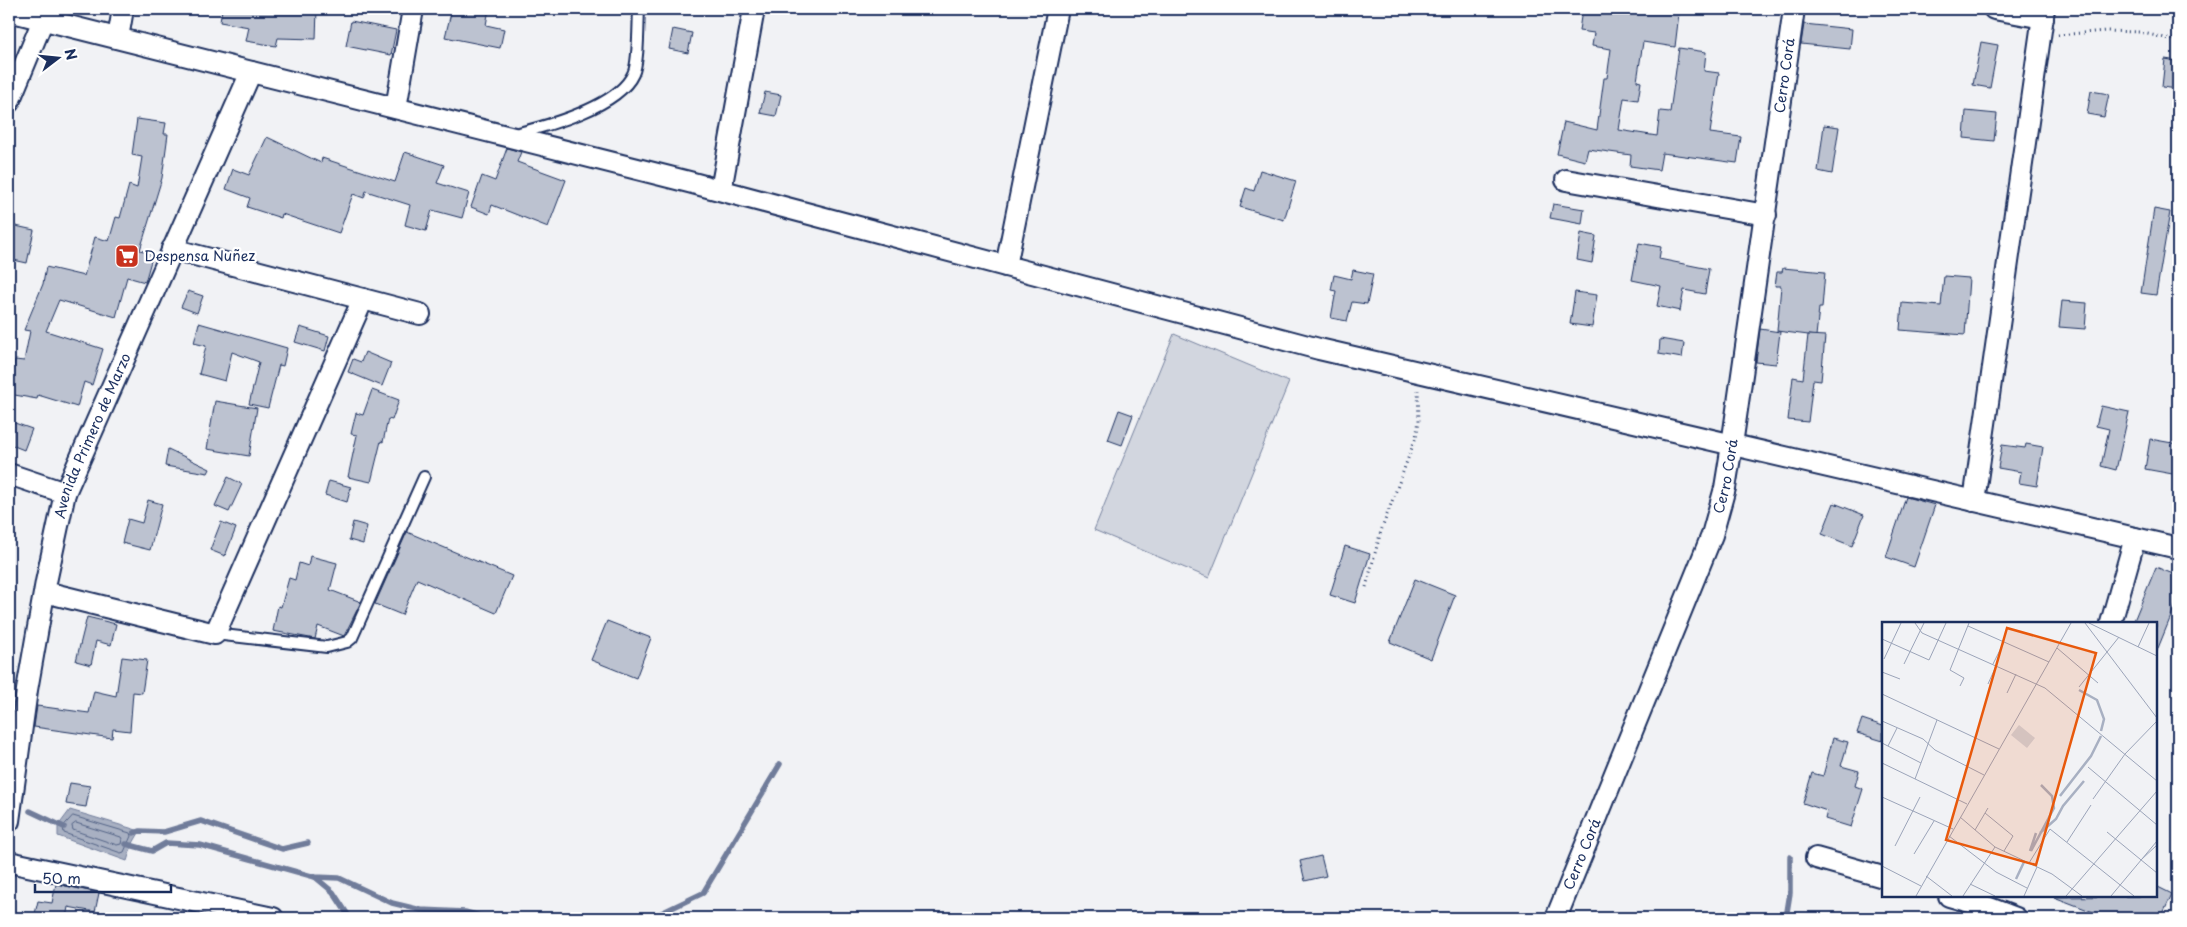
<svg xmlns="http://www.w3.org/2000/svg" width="2187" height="927" viewBox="0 0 2187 927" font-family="'Playpen Sans',sans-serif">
<rect width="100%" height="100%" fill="#f1f2f5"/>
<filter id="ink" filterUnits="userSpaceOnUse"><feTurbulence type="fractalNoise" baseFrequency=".02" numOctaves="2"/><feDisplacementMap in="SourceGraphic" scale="10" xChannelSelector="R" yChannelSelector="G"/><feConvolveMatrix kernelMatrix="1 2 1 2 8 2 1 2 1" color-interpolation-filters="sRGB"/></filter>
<g filter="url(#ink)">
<!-- green -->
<polygon fill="#d2d6df" stroke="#76829e" points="1174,334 1289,382 1209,578 1094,530"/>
<!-- water -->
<polygon fill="#a8b0c2" stroke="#707c9a" points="70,810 140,831 132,845 127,861 58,836 58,826"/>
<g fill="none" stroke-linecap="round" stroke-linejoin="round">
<!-- shore -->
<g stroke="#536386" stroke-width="1">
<polygon points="73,816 130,833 131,836 124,852 121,853 64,833 63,827"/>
<polygon points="76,823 121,837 122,839 121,844 117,845 73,830 72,826"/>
</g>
<!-- stream -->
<g stroke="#707c9a" stroke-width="5.5">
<polyline points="30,811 64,827"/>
<polyline points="134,833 140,831 164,832 201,821 282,849 308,843"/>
<polyline points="126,844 152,851 166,843 200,845 315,877 339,878 392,903 421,910 465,912 487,918"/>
<polyline points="315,877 333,892 350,918"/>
<polyline points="651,918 703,893 780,764"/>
<polyline points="1786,918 1790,893 1790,857"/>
</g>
</g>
<!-- building -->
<g fill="#bcc2d0" stroke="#1b2f5e">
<polygon points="222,9 317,9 316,39 278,38 276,46 246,41 249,27 220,22"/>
<polygon points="452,9 489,9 486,25 504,29 500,48 445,37"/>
<polygon points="1582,9 1616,12 1616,9 1645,9 1679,13 1675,47 1643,42 1637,81 1641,82 1638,100 1624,98 1619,130 1657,136 1660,111 1670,112 1679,48 1706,52 1704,71 1719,73 1710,133 1741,137 1737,163 1662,153 1659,170 1630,166 1631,155 1588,149 1585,161 1557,154 1564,122 1597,130 1604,78 1607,78 1611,49 1592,46 1594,33 1579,31"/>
<polygon points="351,21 396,30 391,55 346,46"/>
<polygon points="1804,24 1852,29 1850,49 1801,44"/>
<polygon points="673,29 692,33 688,53 669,49"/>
<polygon points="1981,42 1998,45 1990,88 1973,85"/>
<polygon points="2165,59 2178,61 2178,89 2162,87"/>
<polygon points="2091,91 2109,94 2104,117 2087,114"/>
<polygon points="765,92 781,95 776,116 760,113"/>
<polygon points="1966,111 1997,114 1994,141 1964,138"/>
<polygon points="137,119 166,123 164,134 168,134 162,178 140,250 153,254 145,282 127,277 116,317 59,300 46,331 103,349 92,385 84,382 77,407 38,395 37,399 9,394 15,360 24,361 30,331 24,330 43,284 46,267 84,276 95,237 109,241 116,217 120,218 129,185 137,188 142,157 132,155"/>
<polygon points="1824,125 1839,127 1832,174 1818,171"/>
<polygon points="267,137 321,163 322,158 395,182 405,152 444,165 437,183 469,193 462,218 432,210 426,231 405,225 410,205 366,191 364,198 353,194 339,233 282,214 281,218 247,207 250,198 226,189 233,169 249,175"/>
<polygon points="507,148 521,152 517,162 566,180 548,227 492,205 489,214 471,207 482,176 495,181"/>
<polygon points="1260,170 1296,181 1284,220 1240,207 1246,188 1254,191"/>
<polygon points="1553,204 1584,209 1582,224 1550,218"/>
<polygon points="2154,209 2170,212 2156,295 2141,293"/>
<polygon points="11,225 34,230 27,263 9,259"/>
<polygon points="1581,233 1596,236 1592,263 1577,260"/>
<polygon points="1639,243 1661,247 1659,259 1709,269 1705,294 1684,290 1680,311 1657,306 1661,286 1632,280"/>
<polygon points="1783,268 1825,272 1822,308 1819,308 1816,336 1777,331 1781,286 1775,286 1777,272 1782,272"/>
<polygon points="1353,270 1373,274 1367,304 1352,302 1347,321 1331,318 1336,291 1331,290 1334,275 1351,279"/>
<polygon points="1944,276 1969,278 1965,335 1900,330 1902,303 1941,306"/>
<polygon points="188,291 203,296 197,313 181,307"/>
<polygon points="1575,292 1597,295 1592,327 1570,324"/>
<polygon points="2062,301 2087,303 2085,329 2059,327"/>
<polygon points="199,323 287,348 283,366 279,365 268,408 249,404 259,362 232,352 225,381 199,374 206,346 194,343"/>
<polygon points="300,327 329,336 325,351 295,342"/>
<polygon points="1760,329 1780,332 1776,364 1756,362"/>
<polygon points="1808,335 1825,336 1821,381 1813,380 1808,422 1788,420 1793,377 1803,379"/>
<polygon points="1660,339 1684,343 1682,358 1659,354"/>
<polygon points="365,352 391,363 382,386 348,372 353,359 361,362"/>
<polygon points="372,390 399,400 392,420 388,419 383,442 381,441 371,482 348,477 357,435 351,434 356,413 363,415"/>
<polygon points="215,401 257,408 249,456 207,449"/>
<polygon points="2101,406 2129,412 2116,470 2101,466 2109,429 2096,426"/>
<polygon points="1119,410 1133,415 1122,445 1108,440"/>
<polygon points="9,421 32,429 24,450 9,444"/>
<polygon points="2150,439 2178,444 2178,475 2145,469"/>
<polygon points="2026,444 2043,447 2037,486 2019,483 2021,472 1998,468 2002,445 2025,448"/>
<polygon points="168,449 210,469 208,473 165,466"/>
<polygon points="228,477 242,484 229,512 215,506"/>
<polygon points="329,481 351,487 347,502 325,495"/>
<polygon points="1906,497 1935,505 1914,567 1886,557"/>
<polygon points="148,500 162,504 150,550 122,543 128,519 142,523"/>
<polygon points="1834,503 1864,515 1852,546 1822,534"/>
<polygon points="221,522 236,528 225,556 210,550"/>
<polygon points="353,522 367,526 363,544 349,540"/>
<polygon points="407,532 512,576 496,613 417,579 402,615 375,604"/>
<polygon points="1345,546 1370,554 1355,603 1330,595"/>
<polygon points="310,556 337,563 330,590 361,602 344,636 318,626 315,639 273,631 278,606 281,607 289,578 295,580 299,563 308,566"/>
<polygon points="2156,567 2178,576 2178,599 2156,653 2156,623 2133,623"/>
<polygon points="1415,579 1455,595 1431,659 1390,642"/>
<polygon points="87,617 116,624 111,645 96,641 91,665 76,661"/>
<polygon points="607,621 651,638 636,678 591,660"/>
<polygon points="122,657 147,660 142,693 133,692 130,731 113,729 112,738 34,727 37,706 89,713 94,691 116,696"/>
<polygon points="1862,719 1883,726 1883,741 1857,733"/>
<polygon points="1833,738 1848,742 1841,766 1859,771 1855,786 1863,789 1851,827 1825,819 1827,811 1803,803 1812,773 1823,776"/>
<polygon points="70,783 90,786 86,807 66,804"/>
<polygon points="1321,856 1326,876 1305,881 1300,861"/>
<polygon points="56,884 99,893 95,912 68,907 66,918 34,918 38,901 52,903"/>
<polygon points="2156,886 2172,894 2161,918 2109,918 2054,897 2156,896"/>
</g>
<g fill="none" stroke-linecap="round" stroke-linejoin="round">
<!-- service casing -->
<g stroke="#1b2f5e" stroke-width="14">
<g id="service">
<path d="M 515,134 C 547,126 618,107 633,74 C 639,62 638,24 639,9"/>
<polyline points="215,634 327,647 347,642 352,638 424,477"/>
</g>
</g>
<!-- minor casing -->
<g stroke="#1b2f5e" stroke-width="24">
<g id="minor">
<polyline points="1994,9 2043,18"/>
<polyline points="9,11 689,182 1319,349 2178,548"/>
<polyline points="118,38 123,9"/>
<polyline points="9,102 43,20"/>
<polyline points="396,108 413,9"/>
<polyline points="1566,180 1766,215"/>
<polyline points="721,190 754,9"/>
<polyline points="172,249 420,314"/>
<polyline points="1006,266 1058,9"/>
<polyline points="9,474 65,493"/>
<polyline points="1974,501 2044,9"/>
<polyline points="45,592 215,634 363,299"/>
<polyline points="2111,623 2135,538"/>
<path id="s1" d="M 9,821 L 27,690 L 46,582 L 65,493 L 251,72"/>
<polyline points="1816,858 1883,877"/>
<polyline points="9,862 273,918"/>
<polyline points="1949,896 1987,907 2016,918"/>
<path id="s2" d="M 1556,918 L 1712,535 L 1725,488 L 1732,445 L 1794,9"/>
</g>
</g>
<!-- path -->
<g stroke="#1b2f5e" stroke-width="3" stroke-dasharray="1 4" stroke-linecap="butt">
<polyline points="2058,35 2106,31 2139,32 2178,41"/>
<polyline points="1366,587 1381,531 1416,437 1419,421 1418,390"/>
</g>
<!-- service -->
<use href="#service" stroke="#fff" stroke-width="10"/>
<!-- minor -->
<use href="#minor" stroke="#fff" stroke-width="20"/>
</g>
</g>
<!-- icons -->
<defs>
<g id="supermarket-square" transform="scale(1.25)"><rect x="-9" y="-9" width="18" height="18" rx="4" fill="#c8321e" stroke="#fff"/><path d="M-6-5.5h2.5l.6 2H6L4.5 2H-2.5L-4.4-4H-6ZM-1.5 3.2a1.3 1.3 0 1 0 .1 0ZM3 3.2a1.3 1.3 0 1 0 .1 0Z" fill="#fff"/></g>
</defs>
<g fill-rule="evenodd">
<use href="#supermarket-square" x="127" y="256"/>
</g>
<g text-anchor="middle" stroke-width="4.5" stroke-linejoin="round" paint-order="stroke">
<!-- street labels -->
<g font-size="14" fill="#1b2f5e" stroke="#fff">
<text dy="5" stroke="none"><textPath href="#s2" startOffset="879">Cerro Corá</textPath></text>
<text dy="5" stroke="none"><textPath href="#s1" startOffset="396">Avenida Primero de Marzo</textPath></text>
<text dy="5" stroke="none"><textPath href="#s2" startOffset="474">Cerro Corá</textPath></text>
<text dy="5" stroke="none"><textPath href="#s2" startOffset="69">Cerro Corá</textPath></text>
</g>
<!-- poi labels -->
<g font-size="14" fill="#1b2f5e" stroke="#fff" text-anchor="start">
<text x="144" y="261">Despensa Nuñez</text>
</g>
</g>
<!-- overview -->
<g transform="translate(1882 622)">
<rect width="275" height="275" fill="#f1f2f5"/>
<path d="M 137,103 L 153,116 L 145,126 L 129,113 Z" fill="#d2d6df"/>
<path fill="none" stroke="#a8b0c2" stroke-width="2.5" d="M 197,68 L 215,78 L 222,97 L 219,109M 178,174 L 209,134 L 219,114M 158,211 L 174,197 L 181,184 L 202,159M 148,229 L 154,211M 149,229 L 172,186 L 170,174 L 159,163M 134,257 L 142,240"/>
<path fill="none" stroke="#9ba4b9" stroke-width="1" d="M 33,1 L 40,11 L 163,66 L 275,159M 203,1 L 275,96M 207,1 L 275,34M 86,4 L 167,40M 0,17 L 47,38 L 64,1M 256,25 L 267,1M 175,26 L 216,61M 2,37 L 19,1M 22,42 L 42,1M 111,42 L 122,20M 0,50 L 18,57M 106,62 L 114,44M 78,64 L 82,56 L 68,48 L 87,1M 197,65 L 237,15M 125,71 L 134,52M 0,72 L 117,127M 0,99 L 41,117 L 53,128 L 102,153M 0,121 L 39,141M 6,124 L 15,106M 0,141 L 85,182M 206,145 L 275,203M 33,157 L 55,98M 0,175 L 71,207M 211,177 L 243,132 L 275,99M 103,191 L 131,214 L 122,229M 78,195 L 113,225 L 170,252 L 200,274M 93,208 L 106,186M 225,210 L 275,251M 67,214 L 114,250 L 145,266M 185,220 L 209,183M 13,224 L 38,175M 32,232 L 52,199M 260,237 L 275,223M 147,241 L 168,207 L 252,274M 0,244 L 39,264M 44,254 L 70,274M 88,262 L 113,274M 34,274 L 189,1M 81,274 L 113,225M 142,274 L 155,245M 184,274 L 275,169M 229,274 L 275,219"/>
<path fill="#e8590c" fill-opacity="0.15" stroke="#e8590c" stroke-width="2.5" d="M 125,6 L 214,31 L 154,243 L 64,218 Z"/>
<rect width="275" height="275" fill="none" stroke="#1b2f5e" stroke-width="2.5"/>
</g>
<!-- margin -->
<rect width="2187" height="927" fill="none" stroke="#fff" stroke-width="30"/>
<rect x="15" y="15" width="2157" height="897" fill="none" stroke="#1b2f5e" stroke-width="2" filter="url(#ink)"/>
<!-- north arrow -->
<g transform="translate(58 58) rotate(74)" stroke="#ffffff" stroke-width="4" paint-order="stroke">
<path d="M0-4L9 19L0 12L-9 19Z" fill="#1b2f5e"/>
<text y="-8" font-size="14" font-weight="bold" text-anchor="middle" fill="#1b2f5e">N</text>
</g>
<!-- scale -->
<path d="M35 884v8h136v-8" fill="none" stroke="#1b2f5e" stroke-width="2.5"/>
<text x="42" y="884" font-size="15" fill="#1b2f5e" stroke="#ffffff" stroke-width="4" paint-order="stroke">50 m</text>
</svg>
